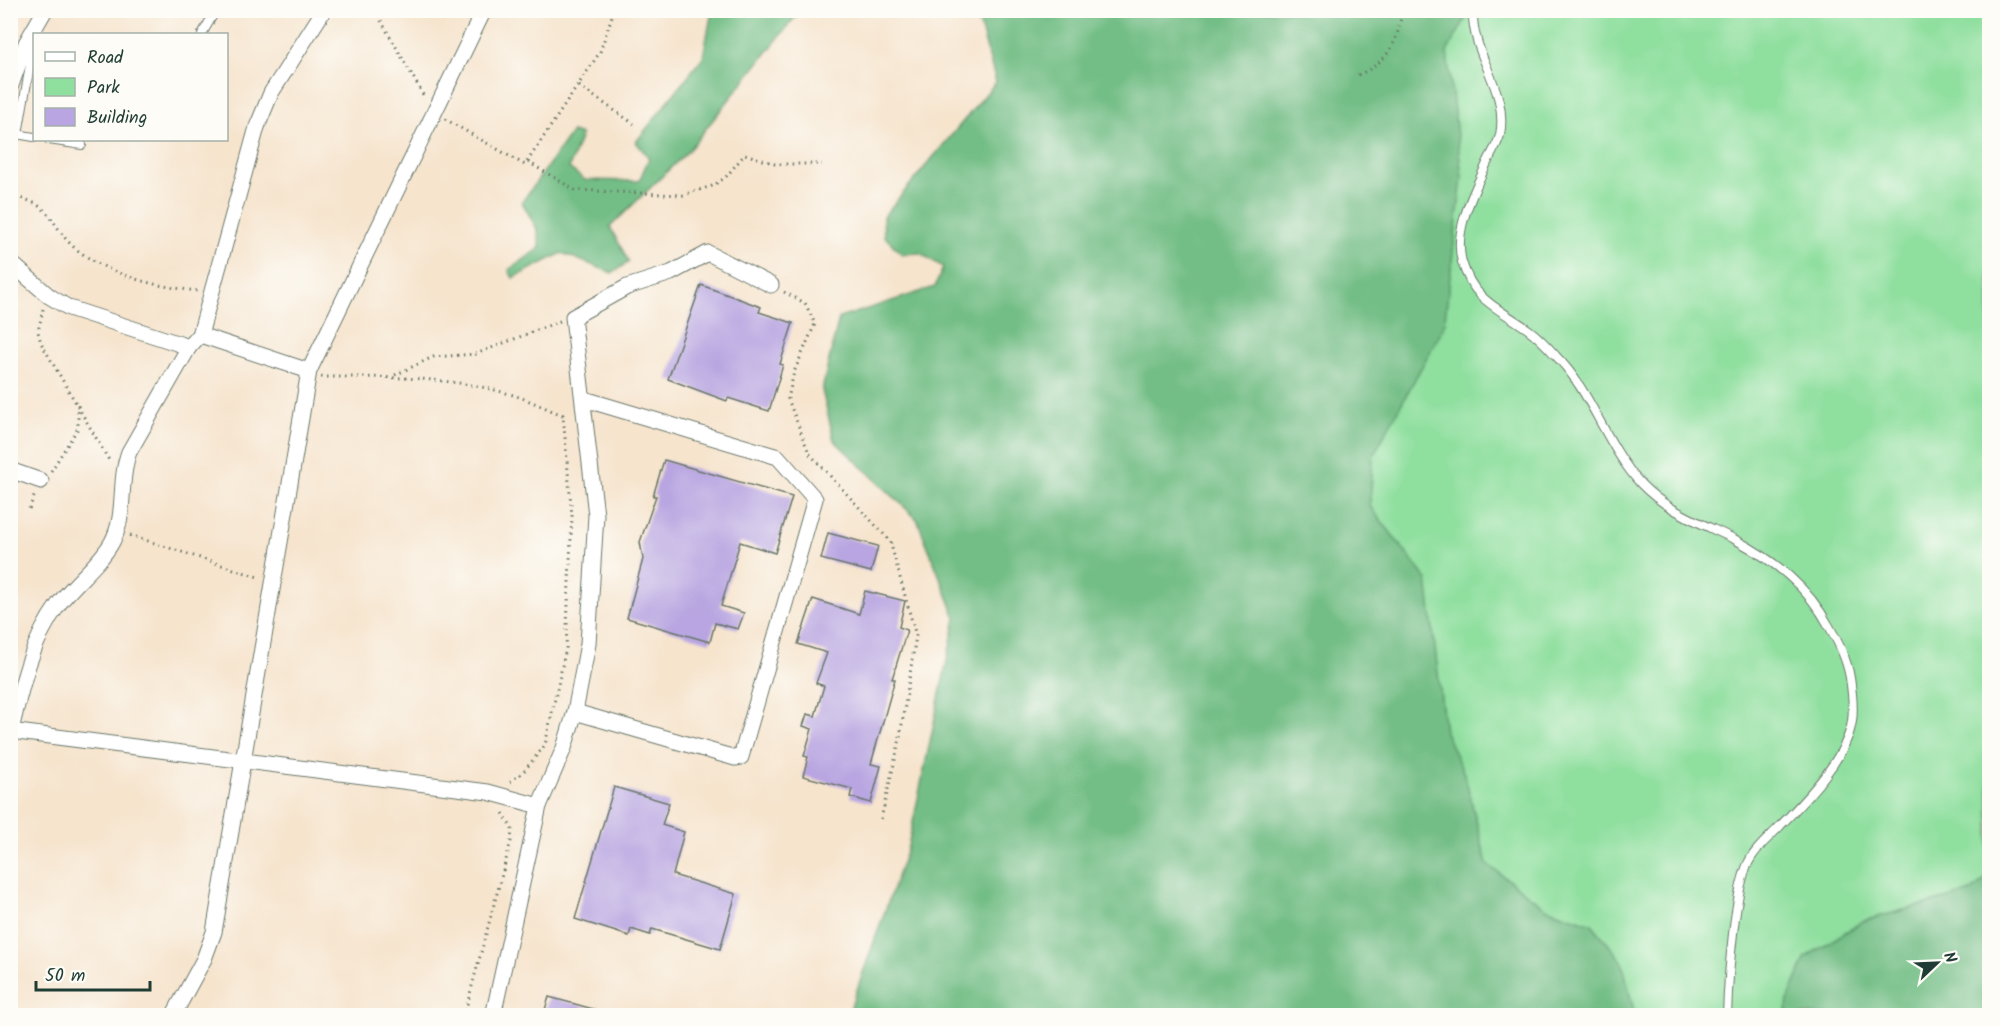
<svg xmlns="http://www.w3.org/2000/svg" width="2000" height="1026" viewBox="0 0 2000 1026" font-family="Kalam,sans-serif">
<rect width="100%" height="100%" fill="#fdfcf7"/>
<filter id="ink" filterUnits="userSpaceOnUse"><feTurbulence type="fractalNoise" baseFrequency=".0167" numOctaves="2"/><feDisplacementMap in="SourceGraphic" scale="12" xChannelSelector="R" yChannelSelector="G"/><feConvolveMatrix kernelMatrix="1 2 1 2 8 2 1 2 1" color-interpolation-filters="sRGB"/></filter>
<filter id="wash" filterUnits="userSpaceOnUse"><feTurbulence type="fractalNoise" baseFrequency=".008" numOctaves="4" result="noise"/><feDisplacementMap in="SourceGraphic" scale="24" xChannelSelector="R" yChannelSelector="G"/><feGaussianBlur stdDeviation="1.35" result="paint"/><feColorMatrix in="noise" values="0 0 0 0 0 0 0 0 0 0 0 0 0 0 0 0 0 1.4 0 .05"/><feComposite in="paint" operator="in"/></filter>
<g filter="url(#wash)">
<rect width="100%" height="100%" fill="#f6e4cd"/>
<!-- green -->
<polygon fill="#8fdf9f" stroke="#578e6a" stroke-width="1.5" points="1274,11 1989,11 1989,1015 1239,1016"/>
<!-- forest -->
<g fill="#73be86" stroke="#497e5d" stroke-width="1.5">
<polygon points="712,11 800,11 688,151 610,227 629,262 612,273 562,253 513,278 509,270 540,248 538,231 522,202 572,132 581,135 569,168 585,180 639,181 649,158 636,142 703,57"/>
<polygon points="961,11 1470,11 1447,52 1462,178 1444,326 1373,456 1370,506 1427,580 1445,732 1465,776 1487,864 1546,908 1592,924 1622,961 1635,1015 848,1015 908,846 956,618 917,519 834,440 822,390 839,318 935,287 943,267 920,253 902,254 884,236 883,217 996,82 980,25"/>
<polygon points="1989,876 1989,1015 1786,1015 1788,1000 1806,957 1863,921 1971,892"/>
</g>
<g id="blocks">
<!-- building -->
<g fill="#b8a5e1">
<polygon points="701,285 761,307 759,312 793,323 780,364 783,365 769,411 728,398 727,401 668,379"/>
<polygon points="664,460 792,497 775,553 740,542 721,606 744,613 738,629 715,623 710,642 627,618 643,559 640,542 656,496 653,496"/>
<polygon points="828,533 878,546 871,572 821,559"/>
<polygon points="865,591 905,601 899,627 907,630 892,679 895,679 871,764 881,766 871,803 850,797 852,789 803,776 808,757 804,756 812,729 803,726 807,714 815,716 824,686 816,683 827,653 798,644 813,599 859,614"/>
<polygon points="614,787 669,803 662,825 684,832 673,875 736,894 720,949 652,929 650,935 631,929 629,936 575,919"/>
<polygon points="549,997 608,1013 607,1016 543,1016"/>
</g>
</g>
</g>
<g filter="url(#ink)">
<use href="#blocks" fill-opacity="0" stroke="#6a776a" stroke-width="1.5"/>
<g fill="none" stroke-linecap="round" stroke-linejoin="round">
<!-- service casing -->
<g stroke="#6a776a" stroke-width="10">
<g id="service">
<path d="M 1473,10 C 1471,57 1509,88 1500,135 C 1498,144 1491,154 1487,163 C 1474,192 1453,230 1462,262 C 1474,302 1499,308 1529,330 C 1539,337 1548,347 1556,356 C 1592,392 1606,446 1641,484 C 1668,512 1702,523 1736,540 C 1775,561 1808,587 1829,626 C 1838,642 1847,659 1850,678 C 1852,691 1854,707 1852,721 C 1847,758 1805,800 1780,826 C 1771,836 1758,846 1751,858 C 1734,883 1728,982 1727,1016"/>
<polyline points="202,34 216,10"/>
<polyline points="10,133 34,137"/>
<polyline points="18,134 30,65 30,43"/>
<polyline points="49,140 82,145"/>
<polyline points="10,152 15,134"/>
</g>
</g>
<!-- minor casing -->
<g stroke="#6a776a" stroke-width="17">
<g id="minor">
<polyline points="10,88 26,43 45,10"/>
<polyline points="10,262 49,296 69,308 189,347"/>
<polyline points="200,335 309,371"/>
<polyline points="10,470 41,481"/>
<polyline points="575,712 735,758 741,757 815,499 778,457 584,399"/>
<polyline points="10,731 488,792 539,806"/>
<path d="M 10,734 C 21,689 30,643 58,605 C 73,584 100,564 112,542 C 127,515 118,481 129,452 L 189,347 L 200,335 L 257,127 L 271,93 L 324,10"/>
<polyline points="173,1016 204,959 214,932 309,371 484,10"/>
<polyline points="493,1016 539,806 564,748 575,712 588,644 596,515 573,317 627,287 671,273 708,253 771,285"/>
</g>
</g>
<!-- path -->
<g stroke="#6a776a" stroke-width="3" stroke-dasharray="1.5 4.5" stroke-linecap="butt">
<polyline points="375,10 425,98"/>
<path d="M 1358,75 C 1388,62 1398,43 1402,10"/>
<polyline points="579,86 634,124"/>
<polyline points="445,119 525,165 600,52 614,10"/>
<polyline points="528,162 575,190 683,195 712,186 725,178 745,154 775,164 822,164"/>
<path d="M 10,196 C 58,203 49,230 80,252 C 114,277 158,287 199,291"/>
<polyline points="784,292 805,303 815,324 794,372 788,399 809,453 890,541 916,636 899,743 880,823"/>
<polyline points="43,309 38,332 41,343 110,462"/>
<polyline points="395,375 433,357 476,354 560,321"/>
<path d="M 321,377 C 383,377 446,376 506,393 C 526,398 544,408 563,415 L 572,516 L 566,648 L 545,745 L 524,771 L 509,783"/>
<polyline points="51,471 78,428 78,405"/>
<polyline points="29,509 35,494"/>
<polyline points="130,535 261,578"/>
<polyline points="464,1016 511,841 512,829 502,811"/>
</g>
<!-- service -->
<use href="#service" stroke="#fff" stroke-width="8"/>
<!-- minor -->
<use href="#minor" stroke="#fff" stroke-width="15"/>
</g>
</g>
<!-- margin -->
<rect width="2000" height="1026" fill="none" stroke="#fdfcf7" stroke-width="36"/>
<!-- legend -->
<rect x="33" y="33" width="195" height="108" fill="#fdfcf7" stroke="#a4b0a9" stroke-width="1.5"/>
<rect x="45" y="52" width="30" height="9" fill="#ffffff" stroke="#a4b0a9" stroke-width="1.5"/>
<text x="87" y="63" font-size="18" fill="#1f3d34">Road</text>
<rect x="45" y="78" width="30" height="18" fill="#8fdf9f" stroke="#a4b0a9" stroke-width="1.5"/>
<text x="87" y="93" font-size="18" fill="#1f3d34">Park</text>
<rect x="45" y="108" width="30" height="18" fill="#b8a5e1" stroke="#a4b0a9" stroke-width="1.5"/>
<text x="87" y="123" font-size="18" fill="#1f3d34">Building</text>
<!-- north arrow -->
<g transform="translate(1937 963) rotate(67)" stroke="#fdfcf7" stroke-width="4.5" paint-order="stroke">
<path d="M0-4.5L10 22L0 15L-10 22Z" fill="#1f3d34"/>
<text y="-9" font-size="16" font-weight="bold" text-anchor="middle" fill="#1f3d34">N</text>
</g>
<!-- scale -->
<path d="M36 981v9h114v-9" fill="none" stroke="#1f3d34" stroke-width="3"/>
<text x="45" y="981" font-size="18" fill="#1f3d34" stroke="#fdfcf7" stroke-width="4.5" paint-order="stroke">50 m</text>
</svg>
